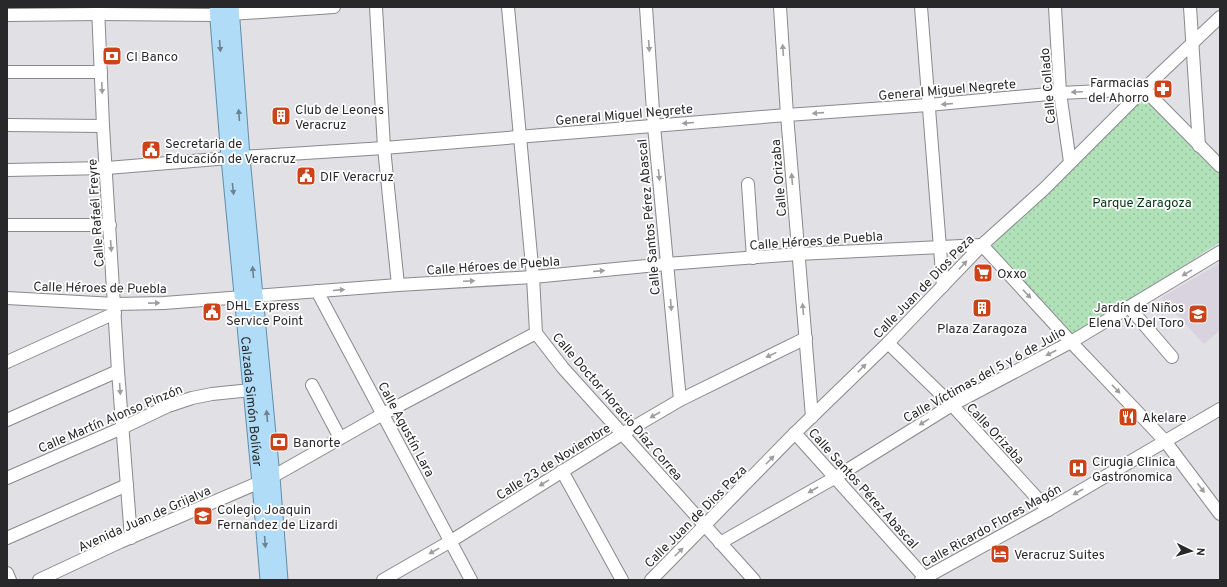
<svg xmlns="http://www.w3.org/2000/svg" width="1227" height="587" viewBox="0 0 1227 587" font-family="Overpass,sans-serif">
<defs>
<pattern id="park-dots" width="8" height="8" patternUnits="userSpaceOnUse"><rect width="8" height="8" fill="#b0e1b9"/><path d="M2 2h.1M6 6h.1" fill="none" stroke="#97c19f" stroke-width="1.8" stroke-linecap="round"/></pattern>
</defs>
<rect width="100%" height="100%" fill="#e1e0e4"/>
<!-- built -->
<polygon fill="#d8d3de" points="1220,263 1220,330 1204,344 1161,298"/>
<!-- park -->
<polygon fill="url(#park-dots)" points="1141,94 1220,171 1220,242 1075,336 991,247"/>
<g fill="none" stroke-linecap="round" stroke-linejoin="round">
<!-- minor casing -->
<g stroke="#8a888c" stroke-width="14">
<g id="minor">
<polyline points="98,7 103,126 118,371 131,538"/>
<polyline points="376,7 384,148 398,285"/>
<polyline points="508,7 533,277 536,333 563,368 754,580"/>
<polyline points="646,7 654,126 680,400"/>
<polyline points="780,7 787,115 812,417"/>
<polyline points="921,7 943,286"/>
<polyline points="1055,7 1060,93 1070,162"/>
<polyline points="1190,7 1199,146"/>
<polyline points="7,15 99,14 217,15 334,7"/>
<polyline points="7,72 101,72"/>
<polyline points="7,125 103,126"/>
<polyline points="7,170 107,168 242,157 384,148 787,115 928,105 1060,93 1144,89 1220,166"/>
<polyline points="748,184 753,258"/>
<polyline points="7,225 110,225"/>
<polyline points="317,291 471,580"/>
<polyline points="7,298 115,304 164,303 398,285 533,277 667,264 798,254 982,245 1071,342 1165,441 1220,514"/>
<polyline points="1129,307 1172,357"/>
<polyline points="888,343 952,405 1048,510"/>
<polyline points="7,362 115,313"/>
<polyline points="312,385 340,438"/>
<polyline points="7,420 118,371"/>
<polyline points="795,433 927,580"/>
<polyline points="562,471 622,580"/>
<polyline points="7,478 122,428 168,406 192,398 212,394 251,390"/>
<polyline points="7,538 127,485"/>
<polyline points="720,543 836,477 952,405 1071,342 1220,252"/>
<polyline points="7,573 10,580"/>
<polyline points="39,580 120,542 272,477 383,414 536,333"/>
<polyline points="383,580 451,541 622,434 680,400 806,338"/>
<polyline points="651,580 795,433 888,343 982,245 1044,189 1144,89 1220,17"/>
<polyline points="921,580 1048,510 1220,409"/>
</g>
</g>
<!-- major casing -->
<g stroke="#5f8eab" stroke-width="17">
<g id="major">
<path id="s1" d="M 217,7 L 229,158 L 260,483 L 268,580"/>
<polyline points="231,7 242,157 272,477 280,580"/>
</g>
</g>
<!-- minor -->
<use href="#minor" stroke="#fff" stroke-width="12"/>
<!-- major -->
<use href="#major" stroke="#b0dcf7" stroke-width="15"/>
</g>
<!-- one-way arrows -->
<defs><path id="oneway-solid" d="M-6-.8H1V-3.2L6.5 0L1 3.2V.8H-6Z"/></defs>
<g fill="#6c8290">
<use href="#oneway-solid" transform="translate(220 46) rotate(85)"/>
<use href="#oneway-solid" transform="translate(239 115) rotate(-94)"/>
<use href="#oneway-solid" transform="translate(233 189) rotate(84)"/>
<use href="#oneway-solid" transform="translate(253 272) rotate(-95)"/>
<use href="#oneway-solid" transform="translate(267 416) rotate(-95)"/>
<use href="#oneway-solid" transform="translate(265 542) rotate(86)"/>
</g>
<g fill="#9e9e9f">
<use href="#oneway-solid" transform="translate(649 46) rotate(86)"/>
<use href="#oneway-solid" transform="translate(783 50) rotate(-94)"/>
<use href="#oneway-solid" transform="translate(102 88) rotate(88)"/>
<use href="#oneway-solid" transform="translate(1077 92) rotate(177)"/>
<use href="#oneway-solid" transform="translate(947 104) rotate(175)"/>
<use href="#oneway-solid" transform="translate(818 113) rotate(176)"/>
<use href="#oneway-solid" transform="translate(688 123) rotate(175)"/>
<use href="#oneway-solid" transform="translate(659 175) rotate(84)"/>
<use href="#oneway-solid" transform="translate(792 179) rotate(-95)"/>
<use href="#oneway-solid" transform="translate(111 246) rotate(86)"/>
<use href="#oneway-solid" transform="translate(963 265) rotate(-47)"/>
<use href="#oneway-solid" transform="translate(599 271) rotate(-5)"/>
<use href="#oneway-solid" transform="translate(1187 273) rotate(149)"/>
<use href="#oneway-solid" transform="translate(469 281) rotate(-3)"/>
<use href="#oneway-solid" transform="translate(339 290) rotate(-5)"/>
<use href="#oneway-solid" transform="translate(1027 294) rotate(47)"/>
<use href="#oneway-solid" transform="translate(154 303) rotate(-1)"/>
<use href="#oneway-solid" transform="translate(671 305) rotate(85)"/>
<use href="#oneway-solid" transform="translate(803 309) rotate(-95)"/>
<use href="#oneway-solid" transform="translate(1051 353) rotate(152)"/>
<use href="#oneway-solid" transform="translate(771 355) rotate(154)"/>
<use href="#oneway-solid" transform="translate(862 368) rotate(-45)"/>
<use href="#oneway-solid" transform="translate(120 389) rotate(86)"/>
<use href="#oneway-solid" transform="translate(1116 389) rotate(46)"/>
<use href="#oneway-solid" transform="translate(655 415) rotate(150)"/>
<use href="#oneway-solid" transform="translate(924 422) rotate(148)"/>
<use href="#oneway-solid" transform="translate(770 460) rotate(-46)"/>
<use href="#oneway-solid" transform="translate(544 483) rotate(148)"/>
<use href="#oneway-solid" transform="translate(1201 488) rotate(53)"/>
<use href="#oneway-solid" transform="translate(813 490) rotate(150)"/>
<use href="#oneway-solid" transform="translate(1078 492) rotate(150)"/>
<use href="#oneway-solid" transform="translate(434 551) rotate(151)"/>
<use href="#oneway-solid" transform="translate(679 552) rotate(-45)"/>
</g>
<!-- icons -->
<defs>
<g id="bank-square" transform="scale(1)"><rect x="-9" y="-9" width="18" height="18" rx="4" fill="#cc4319" stroke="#fff"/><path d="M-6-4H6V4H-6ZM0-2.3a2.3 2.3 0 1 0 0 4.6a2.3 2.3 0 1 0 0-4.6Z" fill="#fff"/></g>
<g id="pharmacy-square" transform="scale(1)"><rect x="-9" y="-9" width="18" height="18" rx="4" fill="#cc4319" stroke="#fff"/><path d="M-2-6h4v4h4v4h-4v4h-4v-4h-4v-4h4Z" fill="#fff"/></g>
<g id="building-square" transform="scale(1)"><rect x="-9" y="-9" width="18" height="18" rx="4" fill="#cc4319" stroke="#fff"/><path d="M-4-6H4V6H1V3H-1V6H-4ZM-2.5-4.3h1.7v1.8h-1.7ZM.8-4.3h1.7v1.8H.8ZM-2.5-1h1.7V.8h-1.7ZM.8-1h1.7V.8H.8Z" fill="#fff"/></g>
<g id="civic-square" transform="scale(1)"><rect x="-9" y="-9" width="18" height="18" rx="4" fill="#cc4319" stroke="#fff"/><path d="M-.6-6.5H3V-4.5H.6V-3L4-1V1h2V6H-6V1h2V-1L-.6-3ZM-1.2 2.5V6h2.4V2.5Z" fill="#fff"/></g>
<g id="supermarket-square" transform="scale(1)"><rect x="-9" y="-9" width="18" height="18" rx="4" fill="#cc4319" stroke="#fff"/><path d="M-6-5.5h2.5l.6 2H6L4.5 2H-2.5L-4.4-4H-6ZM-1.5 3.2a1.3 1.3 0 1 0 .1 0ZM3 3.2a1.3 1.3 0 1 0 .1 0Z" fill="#fff"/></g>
<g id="school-square" transform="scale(1)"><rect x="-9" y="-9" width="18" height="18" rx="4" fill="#cc4319" stroke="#fff"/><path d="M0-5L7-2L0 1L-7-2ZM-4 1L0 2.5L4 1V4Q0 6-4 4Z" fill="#fff"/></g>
<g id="restaurant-square" transform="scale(1)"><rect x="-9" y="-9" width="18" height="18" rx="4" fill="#cc4319" stroke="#fff"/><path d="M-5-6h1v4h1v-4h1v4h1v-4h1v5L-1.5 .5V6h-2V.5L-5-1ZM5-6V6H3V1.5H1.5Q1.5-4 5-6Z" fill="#fff"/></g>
<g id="hospital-square" transform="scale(1)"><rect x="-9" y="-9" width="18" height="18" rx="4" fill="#cc4319" stroke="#fff"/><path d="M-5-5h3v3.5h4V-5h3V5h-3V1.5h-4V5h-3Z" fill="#fff"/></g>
<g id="hotel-square" transform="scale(1)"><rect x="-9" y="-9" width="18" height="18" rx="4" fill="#cc4319" stroke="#fff"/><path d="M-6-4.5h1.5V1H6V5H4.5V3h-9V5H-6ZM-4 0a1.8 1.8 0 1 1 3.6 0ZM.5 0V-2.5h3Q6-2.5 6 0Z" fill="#fff"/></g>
</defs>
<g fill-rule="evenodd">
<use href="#bank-square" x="112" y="56"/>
<use href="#pharmacy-square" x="1163" y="89"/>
<use href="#building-square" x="281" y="116"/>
<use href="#civic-square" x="151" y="150"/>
<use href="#civic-square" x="306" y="176"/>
<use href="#supermarket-square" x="983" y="273"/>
<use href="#building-square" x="982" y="308"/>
<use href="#civic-square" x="212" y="312"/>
<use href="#school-square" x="1198" y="314"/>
<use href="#restaurant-square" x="1128" y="417"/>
<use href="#bank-square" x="279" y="442"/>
<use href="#hospital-square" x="1078" y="468"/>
<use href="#school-square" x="203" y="516"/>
<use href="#hotel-square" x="1000" y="554"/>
</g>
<g text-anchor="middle" stroke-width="3.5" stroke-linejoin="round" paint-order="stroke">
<!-- poi labels -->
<g font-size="13" fill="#282729" stroke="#fff" text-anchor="start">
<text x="126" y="61">CI Banco</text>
<text x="1149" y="87" text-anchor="end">Farmacias<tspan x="1149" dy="15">del Ahorro</tspan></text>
<text x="295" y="114">Club de Leones<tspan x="295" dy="15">Veracruz</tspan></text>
<text x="165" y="148">Secretaria de<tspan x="165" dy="15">Educación de Veracruz</tspan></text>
<text x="320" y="181">DIF Veracruz</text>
<text x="997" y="278">Oxxo</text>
<text x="226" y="310">DHL Express<tspan x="226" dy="15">Service Point</tspan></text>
<text x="1184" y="312" text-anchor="end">Jardín de Niños<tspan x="1184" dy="15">Elena V. Del Toro</tspan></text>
<text x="982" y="333" text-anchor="middle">Plaza Zaragoza</text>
<text x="1142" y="422">Akelare</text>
<text x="293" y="447">Banorte</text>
<text x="1092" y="466">Cirugia Clinica<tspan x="1092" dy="15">Gastronomica</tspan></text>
<text x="217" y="514">Colegio Joaquin<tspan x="217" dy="15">Fernandez de Lizardi</tspan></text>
<text x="1014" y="559">Veracruz Suites</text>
</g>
<!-- street labels -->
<g font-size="13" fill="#282729" stroke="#fff">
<text transform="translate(1047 86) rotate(-95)" y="5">Calle Collado</text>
<text transform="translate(947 89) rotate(-5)" y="5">General Miguel Negrete</text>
<text transform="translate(624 114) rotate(-5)" y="5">General Miguel Negrete</text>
<text transform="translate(778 178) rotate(-95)" y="5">Calle Orizaba</text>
<text transform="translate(95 213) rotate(-94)" y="5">Calle Rafaél Freyre</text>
<text transform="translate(648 217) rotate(-95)" y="5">Calle Santos Pérez Abascal</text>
<text transform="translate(816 240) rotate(-4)" y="5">Calle Héroes de Puebla</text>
<text transform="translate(493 265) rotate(-4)" y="5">Calle Héroes de Puebla</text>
<text transform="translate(923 286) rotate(-46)" y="5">Calle Juan de Dios Peza</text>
<text transform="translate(100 287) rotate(1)" y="5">Calle Héroes de Puebla</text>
<text transform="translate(984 374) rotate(-29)" y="5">Calle Víctimas del 5 y 6 de Julio</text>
<text dy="5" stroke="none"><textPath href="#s1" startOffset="396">Calzada Simón Bolívar</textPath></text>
<text transform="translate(618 406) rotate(49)" y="5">Calle Doctor Horacio Díaz Correa</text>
<text transform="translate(110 418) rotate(-23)" y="5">Calle Martín Alonso Pinzón</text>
<text transform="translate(407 429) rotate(62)" y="5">Calle Agustín Lara</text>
<text transform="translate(996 433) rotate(47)" y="5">Calle Orizaba</text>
<text transform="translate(553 461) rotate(-32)" y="5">Calle 23 de Noviembre</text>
<text transform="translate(864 488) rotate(48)" y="5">Calle Santos Pérez Abascal</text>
<text transform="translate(695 516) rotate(-45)" y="5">Calle Juan de Dios Peza</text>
<text transform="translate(144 518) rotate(-24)" y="5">Avenida Juan de Grijalva</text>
<text transform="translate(991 525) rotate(-29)" y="5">Calle Ricardo Flores Magón</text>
</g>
<!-- park labels -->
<g font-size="13" fill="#003512" stroke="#fff">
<text x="1142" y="207">Parque Zaragoza</text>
</g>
</g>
<!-- border -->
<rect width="1227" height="587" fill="none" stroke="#282729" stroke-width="16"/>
<!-- north arrow -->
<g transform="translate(1191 551) rotate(95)" stroke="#ffffff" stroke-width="3" paint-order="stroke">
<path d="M0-3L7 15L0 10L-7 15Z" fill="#282729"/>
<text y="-6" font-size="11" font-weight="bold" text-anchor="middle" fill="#282729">N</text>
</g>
</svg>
